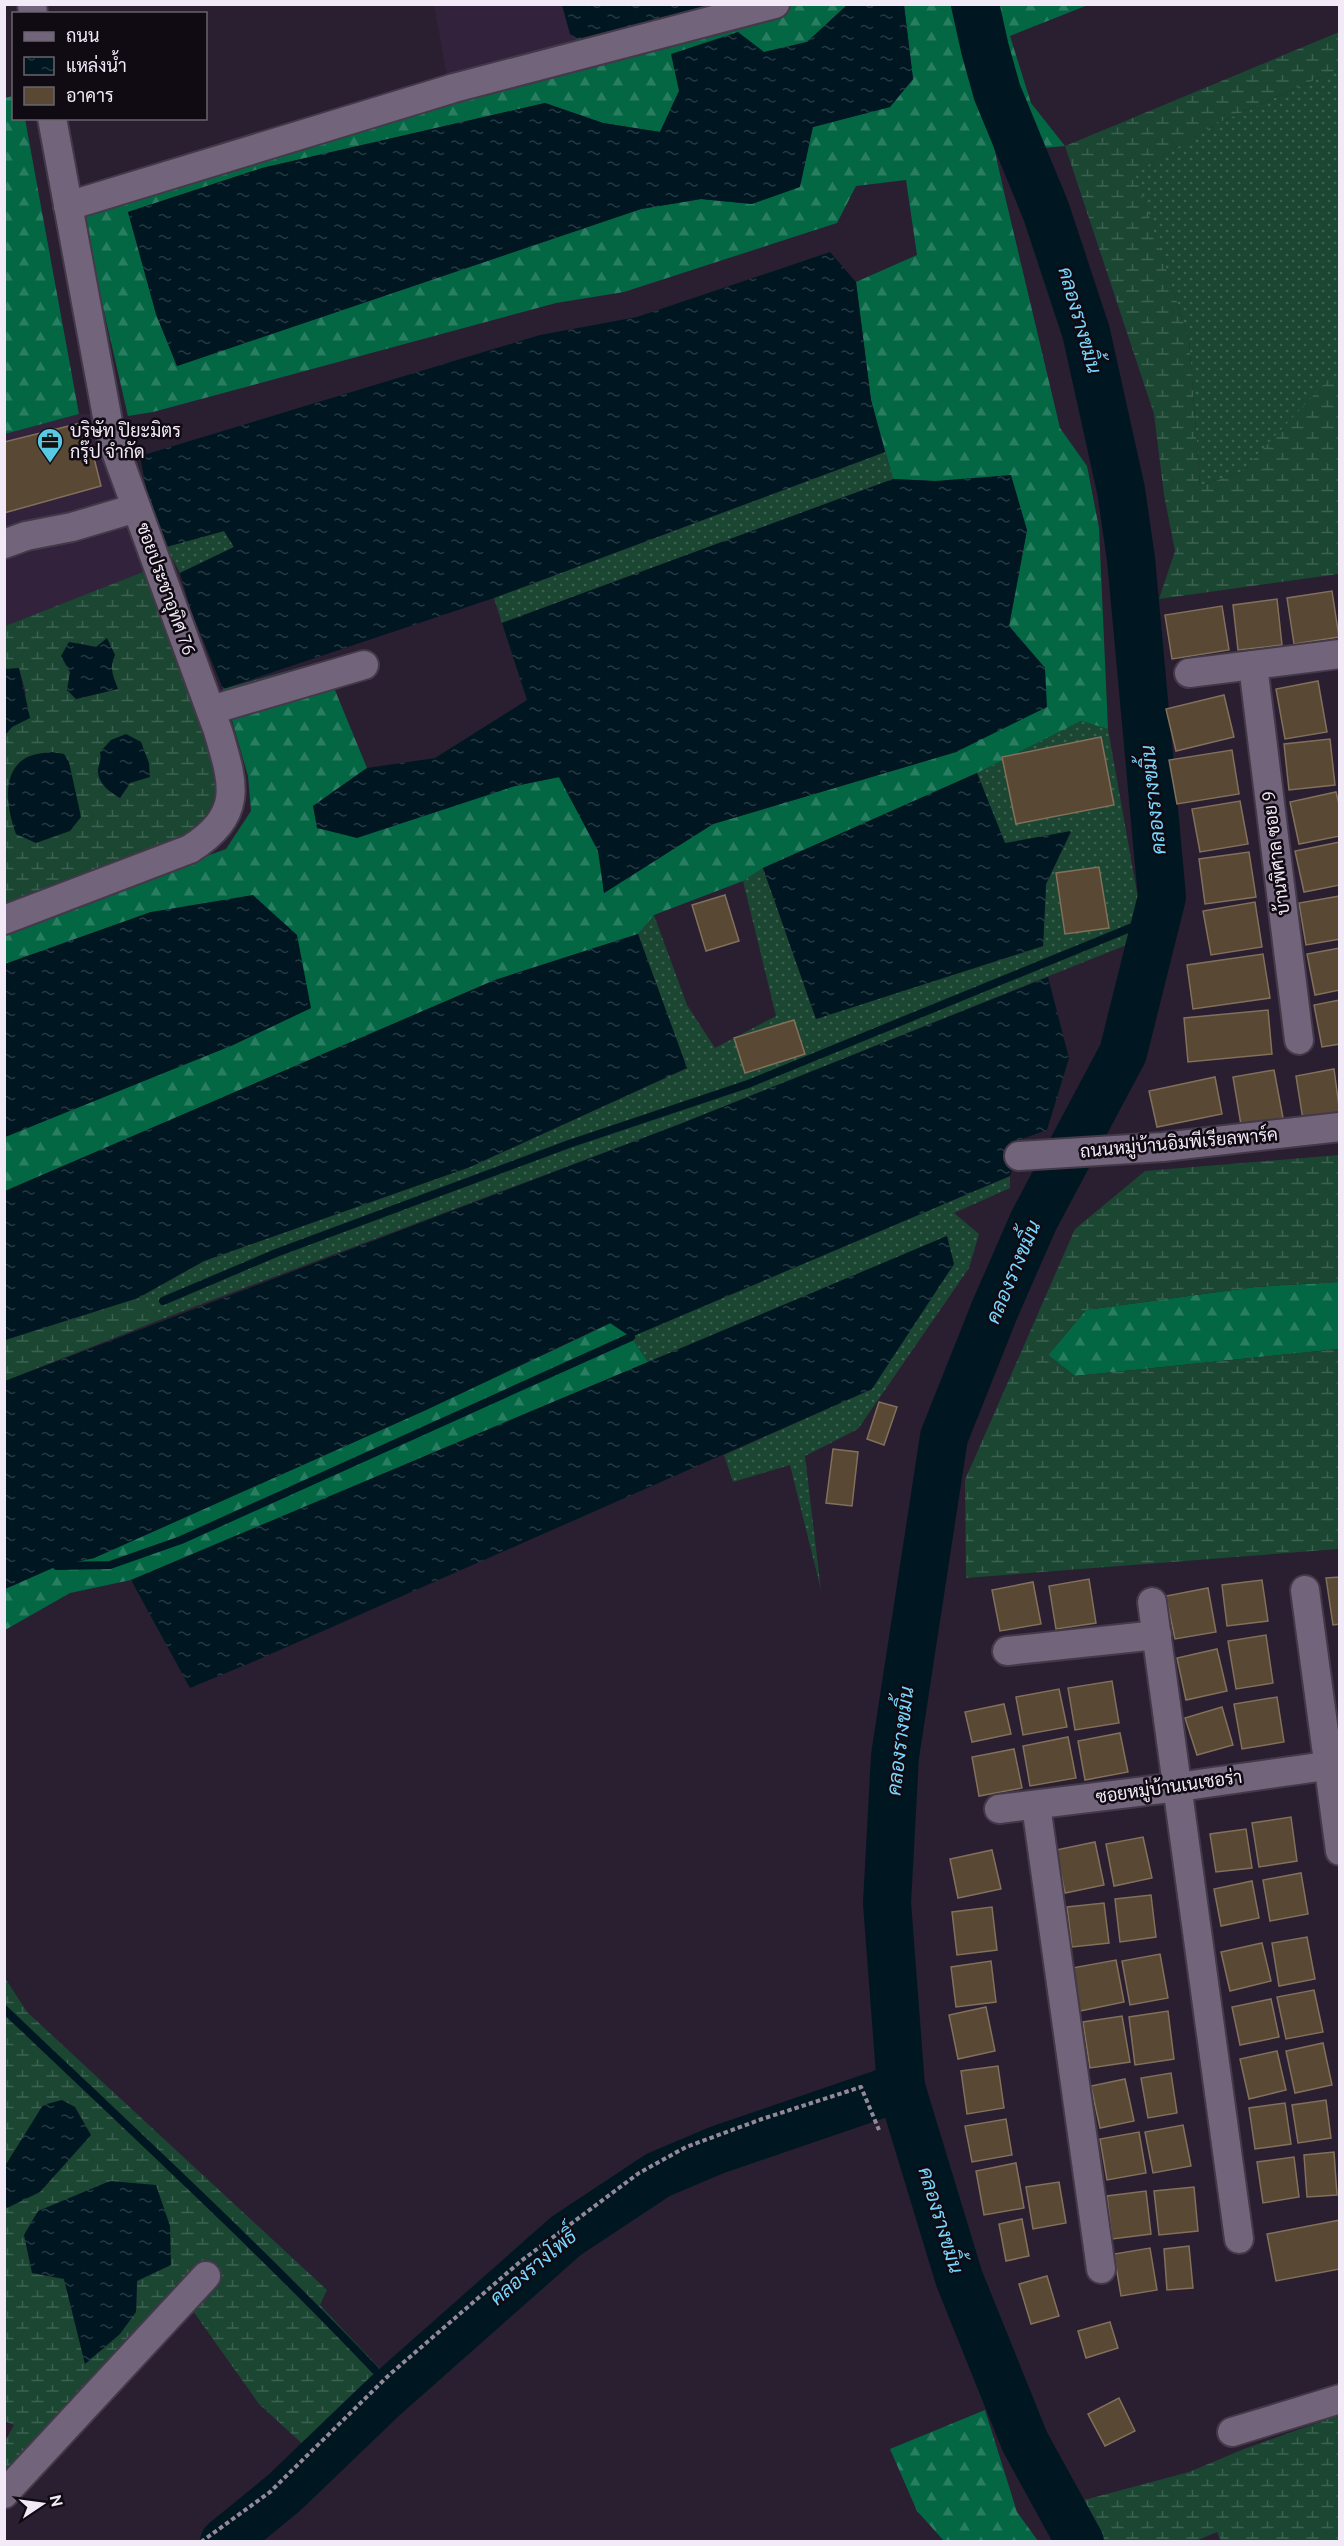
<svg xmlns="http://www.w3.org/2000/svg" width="1344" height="2546" viewBox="0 0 1344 2546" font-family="Ubuntu,Sarabun,sans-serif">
<defs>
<pattern id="grass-dots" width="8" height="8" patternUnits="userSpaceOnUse" patternTransform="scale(1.5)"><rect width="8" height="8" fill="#1a4632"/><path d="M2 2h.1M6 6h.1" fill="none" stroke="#3c6150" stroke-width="1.8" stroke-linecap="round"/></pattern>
<pattern id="forest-firs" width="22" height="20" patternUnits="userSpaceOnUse" patternTransform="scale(1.5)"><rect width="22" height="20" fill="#046744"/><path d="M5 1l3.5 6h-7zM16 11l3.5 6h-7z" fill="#297d60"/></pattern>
<pattern id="wetland-marsh" width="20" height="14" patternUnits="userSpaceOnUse" patternTransform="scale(1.5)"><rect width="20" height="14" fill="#1a4632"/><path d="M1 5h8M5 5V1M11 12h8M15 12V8" fill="none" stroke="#3c6150"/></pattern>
<pattern id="water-ripples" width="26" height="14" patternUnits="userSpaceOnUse" patternTransform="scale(1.5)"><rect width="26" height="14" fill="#001722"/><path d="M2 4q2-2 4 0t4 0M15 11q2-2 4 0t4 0" fill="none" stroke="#263943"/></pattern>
</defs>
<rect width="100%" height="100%" fill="#2a1e31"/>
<!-- built -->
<g fill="#33223b">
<polygon points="434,5 562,5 570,34 584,46 448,82"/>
<polygon points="79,414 92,414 148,570 5,626 5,434"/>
</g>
<!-- grass -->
<g fill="url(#grass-dots)">
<polygon points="1339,69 1339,387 1329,380 1241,472 1200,486 1189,339 1134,173 1218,123"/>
<polygon points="885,452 893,479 502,623 494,598"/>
<polygon points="224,531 234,547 180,573 166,547"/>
<polygon points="1081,721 1108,729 1141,915 1124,946 680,1124 162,1319 138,1298 204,1261 470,1167 687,1068 638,934 654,915 687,1005 715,1048 776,1016 743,881 763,868 816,1019 1043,946 1046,884 1071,832 1005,844 977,773"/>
<polygon points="1010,1176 1010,1188 954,1213 979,1234 969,1268 858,1429 805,1456 821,1590 790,1465 733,1482 724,1455 872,1389 947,1236 648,1362 631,1337"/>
</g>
<!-- forest -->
<g fill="url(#forest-firs)">
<polygon points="767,5 859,5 846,6 807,42 764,52 679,91 660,132 603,123 545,103 262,168 128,212 156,314 177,366 641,209 701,199 752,204 813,127 890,107 913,79 904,5 962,5 1004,192 1060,428 1087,466 1099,528 1108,729 1081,721 977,773 763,868 743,881 654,915 638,934 495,980 5,1191 5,1137 233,1045 311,1008 151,912 5,964 5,930 226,849 251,811 248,776 223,689 323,661 367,768 313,806 515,786 559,777 599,851 604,893 713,824 956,752 1045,668 1009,626 1027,530 935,481 893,479 871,400 856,282 917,255 906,180 856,186 837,223 624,292 556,303 153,412 128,416 82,216"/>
<polygon points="988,5 1088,5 1010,36 1031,103 1065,146 1043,148 998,54"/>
<polygon points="13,96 14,118 25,119 79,414 5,434 4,98"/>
<polygon points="1339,1282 1339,1349 1075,1376 1048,1355 1086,1310 1255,1287"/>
<polygon points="611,1323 631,1337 648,1362 131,1580 70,1593 5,1630 5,1589 57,1566 94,1558 426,1410"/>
<polygon points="985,2410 1017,2512 1038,2541 944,2541 917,2511 890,2449"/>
</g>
<!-- wetland -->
<g fill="url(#wetland-marsh)" fill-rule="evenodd">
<polygon points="1339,32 1339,69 1218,123 1135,173 1189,339 1200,486 1241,472 1329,379 1339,387 1339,574 1159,599 1175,551 1164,495 1154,414 1065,146"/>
<path d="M 148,570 L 219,777 C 214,803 211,813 192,832 L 5,909 L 5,735 L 12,727 L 26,693 L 19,669 L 5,669 L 5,626 ZM 77,643 L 96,647 L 111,663 L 111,672 L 118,689 L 76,699 L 68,690 ZM 102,761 L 130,783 L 120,798 L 98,771 Z"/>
<polygon points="1339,1155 1339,1282 1255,1287 1086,1310 1048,1355 1075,1376 1339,1349 1339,1549 966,1578 965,1480 1075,1229 1145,1171"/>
<polygon points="138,1298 162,1319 5,1381 5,1340"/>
<path d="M 5,1978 L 27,2012 L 327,2290 L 320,2305 L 384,2373 L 307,2448 L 259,2404 L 181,2294 L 5,2481 L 5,2441 L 14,2425 L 4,2421 L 4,2205 L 8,2208 L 15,2150 L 5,2166 ZM 64,2279 L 137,2281 L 136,2312 L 85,2363 Z"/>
<polygon points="1339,2415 1339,2541 1221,2541 1217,2532 1196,2541 1103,2541 1084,2500 1189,2472 1244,2449"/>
</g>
<!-- water -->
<g fill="url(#water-ripples)">
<polygon points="859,4 904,5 913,79 890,107 813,127 800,187 752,204 701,199 641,209 177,366 156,314 128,212 262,168 545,103 603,123 660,132 679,91 671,54 738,32 764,52 807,42 846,6"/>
<polygon points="562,5 746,5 584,46 570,34"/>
<polygon points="830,252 856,282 871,400 885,452 494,598 223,689 190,608 180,573 234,547 224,531 166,547 147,493 140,456 540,335 637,317"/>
<polygon points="1011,475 1027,530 1009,626 1045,668 1047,707 956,752 713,824 604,893 598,851 559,777 515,786 357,838 317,828 313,806 367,768 435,758 527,700 502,623 893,479 935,481"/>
<path d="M 107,638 L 115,655 C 109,668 113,676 118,689 L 76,699 L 67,690 L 70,672 L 61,656 L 69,642 L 96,647 Z"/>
<polygon points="19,668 30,718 12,727 5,735 5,669"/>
<path d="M 126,734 L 141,742 L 149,763 L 150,777 L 130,783 L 120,798 C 110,792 99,785 98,772 C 98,763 102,762 100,752 L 111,740 Z"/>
<path d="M 52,752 L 64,754 L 69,762 L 81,817 L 70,831 L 36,843 L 16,834 C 8,812 0,775 24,759 C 31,754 44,753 52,752 Z"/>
<polygon points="977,773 1005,843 1071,831 1046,884 1043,946 816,1019 763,868"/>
<polygon points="253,895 297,935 311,1008 233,1045 5,1137 5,964 151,912"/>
<polygon points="638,934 687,1068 470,1167 204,1261 138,1298 5,1340 5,1191 495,980"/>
<polygon points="1048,977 1069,1058 1047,1130 1022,1139 1010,1176 631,1337 610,1323 426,1410 94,1558 57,1566 5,1589 5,1381 680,1124"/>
<polygon points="947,1236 954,1264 872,1389 255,1661 190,1688 131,1580"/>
<polygon points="62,2100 75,2107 91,2135 40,2192 7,2208 5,2205 5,2166 43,2105"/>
<polygon points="110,2181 156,2185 170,2226 171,2265 137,2281 136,2312 120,2334 85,2364 64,2279 32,2273 24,2235 38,2211"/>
</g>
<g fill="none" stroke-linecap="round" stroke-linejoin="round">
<!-- stream -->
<g stroke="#001722" stroke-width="8">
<polyline points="163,1301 276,1253 569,1144 748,1084 1157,917"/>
<polyline points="57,1566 110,1565 181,1540 631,1337"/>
<path d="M 4,2009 C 129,2128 256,2245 375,2370"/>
<polyline points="391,2388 393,2390"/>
</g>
<!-- river -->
<g stroke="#001722" stroke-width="48">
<polyline points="975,4 985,49 997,92 1046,211 1086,332 1121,490 1131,559 1162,897 1123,1053 1034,1220 995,1309 944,1437 895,1756 887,1903 901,2087 959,2278 1025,2442 1080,2542"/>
<polyline points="224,2542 284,2493 384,2397 566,2236 658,2175 717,2150 901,2087"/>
</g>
</g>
<!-- building -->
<g fill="#584834" stroke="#82705b" stroke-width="1.5">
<polygon points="85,422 101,486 4,513 4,442"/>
<polygon points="1332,591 1339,637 1294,644 1287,598"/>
<polygon points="1277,599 1282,645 1238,650 1233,605"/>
<polygon points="1222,606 1229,650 1172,659 1165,615"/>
<polygon points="1318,681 1327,732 1285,739 1276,689"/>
<polygon points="1224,695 1234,737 1176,751 1166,709"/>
<polygon points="1101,737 1114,805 1016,824 1002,757"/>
<polygon points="1330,739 1335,785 1289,790 1284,744"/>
<polygon points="1232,750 1239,794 1177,804 1169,760"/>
<polygon points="1336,792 1340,808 1340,836 1299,844 1290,802"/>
<polygon points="1240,801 1248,844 1200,852 1192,809"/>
<polygon points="1340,842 1340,885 1304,892 1295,851"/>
<polygon points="1249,852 1256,897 1205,904 1199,859"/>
<polygon points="1099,867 1109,928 1065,934 1056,873"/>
<polygon points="725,895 739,941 706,951 692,905"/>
<polygon points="1340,896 1340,939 1306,945 1299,903"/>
<polygon points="1255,902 1262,947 1211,955 1203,911"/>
<polygon points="1340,948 1340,990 1315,995 1307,954"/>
<polygon points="1263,954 1270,998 1193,1009 1187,965"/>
<polygon points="1340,1000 1340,1044 1322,1047 1314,1005"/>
<polygon points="1268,1010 1272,1054 1188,1062 1184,1018"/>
<polygon points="794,1020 805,1054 745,1073 734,1038"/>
<polygon points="1334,1069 1340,1114 1303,1120 1296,1076"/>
<polygon points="1274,1070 1283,1118 1241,1125 1233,1077"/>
<polygon points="1215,1077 1222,1114 1157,1127 1149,1091"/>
<polygon points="879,1402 897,1407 884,1445 867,1439"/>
<polygon points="833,1449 858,1452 852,1506 826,1503"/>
<polygon points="1340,1577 1340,1624 1333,1625 1326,1578"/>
<polygon points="1089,1579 1096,1623 1056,1629 1049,1586"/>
<polygon points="1262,1580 1268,1621 1227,1626 1222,1585"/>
<polygon points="1033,1582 1041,1624 1000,1631 992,1590"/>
<polygon points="1208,1588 1216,1632 1175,1639 1166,1596"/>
<polygon points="1266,1635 1273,1683 1236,1689 1228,1641"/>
<polygon points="1217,1649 1227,1691 1186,1700 1177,1658"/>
<polygon points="1112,1681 1119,1723 1075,1730 1068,1688"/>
<polygon points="1059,1689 1067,1727 1023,1735 1016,1697"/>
<polygon points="1277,1697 1284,1742 1242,1749 1234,1704"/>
<polygon points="1004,1704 1011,1734 972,1742 965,1712"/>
<polygon points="1222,1707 1233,1745 1197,1755 1185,1718"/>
<polygon points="1120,1733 1128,1772 1085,1780 1078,1741"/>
<polygon points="1068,1737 1076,1778 1030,1786 1023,1746"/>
<polygon points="1014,1749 1022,1788 979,1796 972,1757"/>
<polygon points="1291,1817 1297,1861 1259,1867 1252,1823"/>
<polygon points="1246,1829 1252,1868 1216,1872 1210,1834"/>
<polygon points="1143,1837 1152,1878 1114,1886 1106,1844"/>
<polygon points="1095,1842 1104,1885 1065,1893 1056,1850"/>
<polygon points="992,1850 1001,1889 958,1898 950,1859"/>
<polygon points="1301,1873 1308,1914 1270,1921 1263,1880"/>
<polygon points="1252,1881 1259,1918 1221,1926 1214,1889"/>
<polygon points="1151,1895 1156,1937 1120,1942 1115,1899"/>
<polygon points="1104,1903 1109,1943 1072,1947 1067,1907"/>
<polygon points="992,1907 997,1950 957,1955 952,1912"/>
<polygon points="1307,1937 1315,1979 1279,1986 1272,1943"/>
<polygon points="1262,1943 1271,1981 1230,1991 1221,1952"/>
<polygon points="1160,1954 1168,1998 1130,2005 1122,1961"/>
<polygon points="1116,1960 1124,2002 1080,2011 1072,1968"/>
<polygon points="991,1961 996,2002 956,2007 951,1967"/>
<polygon points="1314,1990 1323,2032 1286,2039 1277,1997"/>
<polygon points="1271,1999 1279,2037 1240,2045 1232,2007"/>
<polygon points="986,2007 995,2051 958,2059 949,2015"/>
<polygon points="1168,2011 1174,2059 1135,2065 1129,2017"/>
<polygon points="1122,2016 1130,2062 1090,2068 1083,2022"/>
<polygon points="1323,2043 1332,2085 1295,2093 1286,2051"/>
<polygon points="1277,2051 1286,2090 1249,2099 1240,2059"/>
<polygon points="998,2066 1004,2108 967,2114 961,2071"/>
<polygon points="1171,2073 1177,2113 1148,2118 1141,2078"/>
<polygon points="1125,2079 1134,2121 1100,2128 1091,2086"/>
<polygon points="1326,2100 1331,2138 1298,2143 1292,2105"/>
<polygon points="1285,2103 1291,2144 1255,2149 1249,2108"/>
<polygon points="1006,2119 1012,2155 972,2162 965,2126"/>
<polygon points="1183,2125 1191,2166 1153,2173 1145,2132"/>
<polygon points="1139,2132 1146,2173 1107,2180 1100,2139"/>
<polygon points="1334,2152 1337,2195 1307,2197 1304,2155"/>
<polygon points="1294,2157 1299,2197 1263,2203 1257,2162"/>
<polygon points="1016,2163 1024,2208 984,2215 976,2171"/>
<polygon points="1059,2182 1066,2223 1033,2229 1026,2187"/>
<polygon points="1194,2187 1198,2231 1159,2235 1154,2191"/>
<polygon points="1146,2191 1151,2234 1112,2239 1107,2196"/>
<polygon points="1022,2219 1029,2256 1006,2261 999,2224"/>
<polygon points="1340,2220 1340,2269 1276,2281 1267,2234"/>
<polygon points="1189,2246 1193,2288 1167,2290 1164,2249"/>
<polygon points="1150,2248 1157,2290 1121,2296 1114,2254"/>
<polygon points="1047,2276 1059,2316 1031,2324 1019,2284"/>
<polygon points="1110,2322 1118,2348 1086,2358 1078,2331"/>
<polygon points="1119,2398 1135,2431 1105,2446 1088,2414"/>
</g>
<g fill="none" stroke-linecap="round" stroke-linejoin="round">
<!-- minor casing -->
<g stroke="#433949" stroke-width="32">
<g id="minor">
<polyline points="32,4 33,14"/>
<polyline points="68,206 454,88 775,4"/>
<polyline points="4,544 26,536 72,527 136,508"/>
<polyline points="1253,665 1299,1040"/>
<polyline points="1189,673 1340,654"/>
<polyline points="211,710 364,665"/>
<path d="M 4,920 L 190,849 C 244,814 234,785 218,731 L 111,438 L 52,118"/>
<polyline points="1019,1156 1163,1147 1340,1127"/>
<polyline points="1305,1590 1340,1851"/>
<polyline points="1152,1602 1239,2239"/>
<polyline points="1007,1651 1157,1635"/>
<polyline points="1036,1805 1101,2269"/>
<polyline points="999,1809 1178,1787 1340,1764"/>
<polyline points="1232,2432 1340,2399"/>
<polyline points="4,2494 206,2276"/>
</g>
</g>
<!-- path -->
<polyline stroke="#938999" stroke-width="4" stroke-dasharray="4.5 3" stroke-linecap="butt" points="201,2542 270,2492 389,2375 521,2261 639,2173 686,2147 762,2119 861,2087 879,2130"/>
<!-- minor -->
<use href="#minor" stroke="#72647a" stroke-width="28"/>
</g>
<!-- icons -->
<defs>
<g id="office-pin" transform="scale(1.35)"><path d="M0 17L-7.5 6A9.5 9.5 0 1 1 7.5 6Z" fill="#57c9e2" stroke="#100a13"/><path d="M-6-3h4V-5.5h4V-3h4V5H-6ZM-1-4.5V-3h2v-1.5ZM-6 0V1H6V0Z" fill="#111"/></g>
</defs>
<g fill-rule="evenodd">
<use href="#office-pin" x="50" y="441"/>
</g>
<g text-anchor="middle" stroke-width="5" stroke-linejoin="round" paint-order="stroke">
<!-- poi labels -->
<g font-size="18" fill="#f2eaf7" stroke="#100a13" text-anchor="start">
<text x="70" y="437">บริษัท ปิยะมิตร<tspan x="70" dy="21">กรุ๊ป จำกัด</tspan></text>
</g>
<!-- street labels -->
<g font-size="18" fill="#f2eaf7" stroke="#100a13">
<text transform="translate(166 589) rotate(70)" y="6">ซอยประชาอุทิศ 76</text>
<text transform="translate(1276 853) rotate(-97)" y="6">บ้านพิศาล ซอย 9</text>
<text transform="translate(1179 1143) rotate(-5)" y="6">ถนนหมู่บ้านอิมพีเรียลพาร์ค</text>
<text transform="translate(1169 1787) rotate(-8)" y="6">ซอยหมู่บ้านเนเชอร่า</text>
</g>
<!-- water labels -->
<g font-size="20" font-style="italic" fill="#79d7fd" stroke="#100a13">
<text transform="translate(1080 320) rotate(74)" y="7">คลองรางขมิ้น</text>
<text transform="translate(1153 800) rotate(-96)" y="7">คลองรางขมิ้น</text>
<text transform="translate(1013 1272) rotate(-67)" y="7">คลองรางขมิ้น</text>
<text transform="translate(900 1741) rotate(-83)" y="7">คลองรางขมิ้น</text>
<text transform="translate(941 2220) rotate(73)" y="7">คลองรางขมิ้น</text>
<text transform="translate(533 2267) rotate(-40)" y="7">คลองรางโพธิ์</text>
</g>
</g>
<!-- border -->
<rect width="1344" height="2546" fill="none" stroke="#f2eaf7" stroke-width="12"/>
<!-- legend -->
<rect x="12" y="12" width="195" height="108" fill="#100a13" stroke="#6a646e" stroke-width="1.5"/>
<rect x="24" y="32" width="30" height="9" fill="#72647a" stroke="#6a646e" stroke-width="1.5"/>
<text x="66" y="42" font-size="18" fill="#f2eaf7">ถนน</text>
<rect x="24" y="57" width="30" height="18" fill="url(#water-ripples)" stroke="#6a646e" stroke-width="1.5"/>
<text x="66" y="72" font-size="18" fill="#f2eaf7">แหล่งน้ำ</text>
<rect x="24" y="87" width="30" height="18" fill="#584834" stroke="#6a646e" stroke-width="1.5"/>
<text x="66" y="102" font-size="18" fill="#f2eaf7">อาคาร</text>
<!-- north arrow -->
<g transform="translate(42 2504) rotate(77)" stroke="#100a13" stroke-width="4.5" paint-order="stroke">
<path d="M0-4.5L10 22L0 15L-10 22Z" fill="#f2eaf7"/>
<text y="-9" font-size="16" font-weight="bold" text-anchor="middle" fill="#f2eaf7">N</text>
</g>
</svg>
